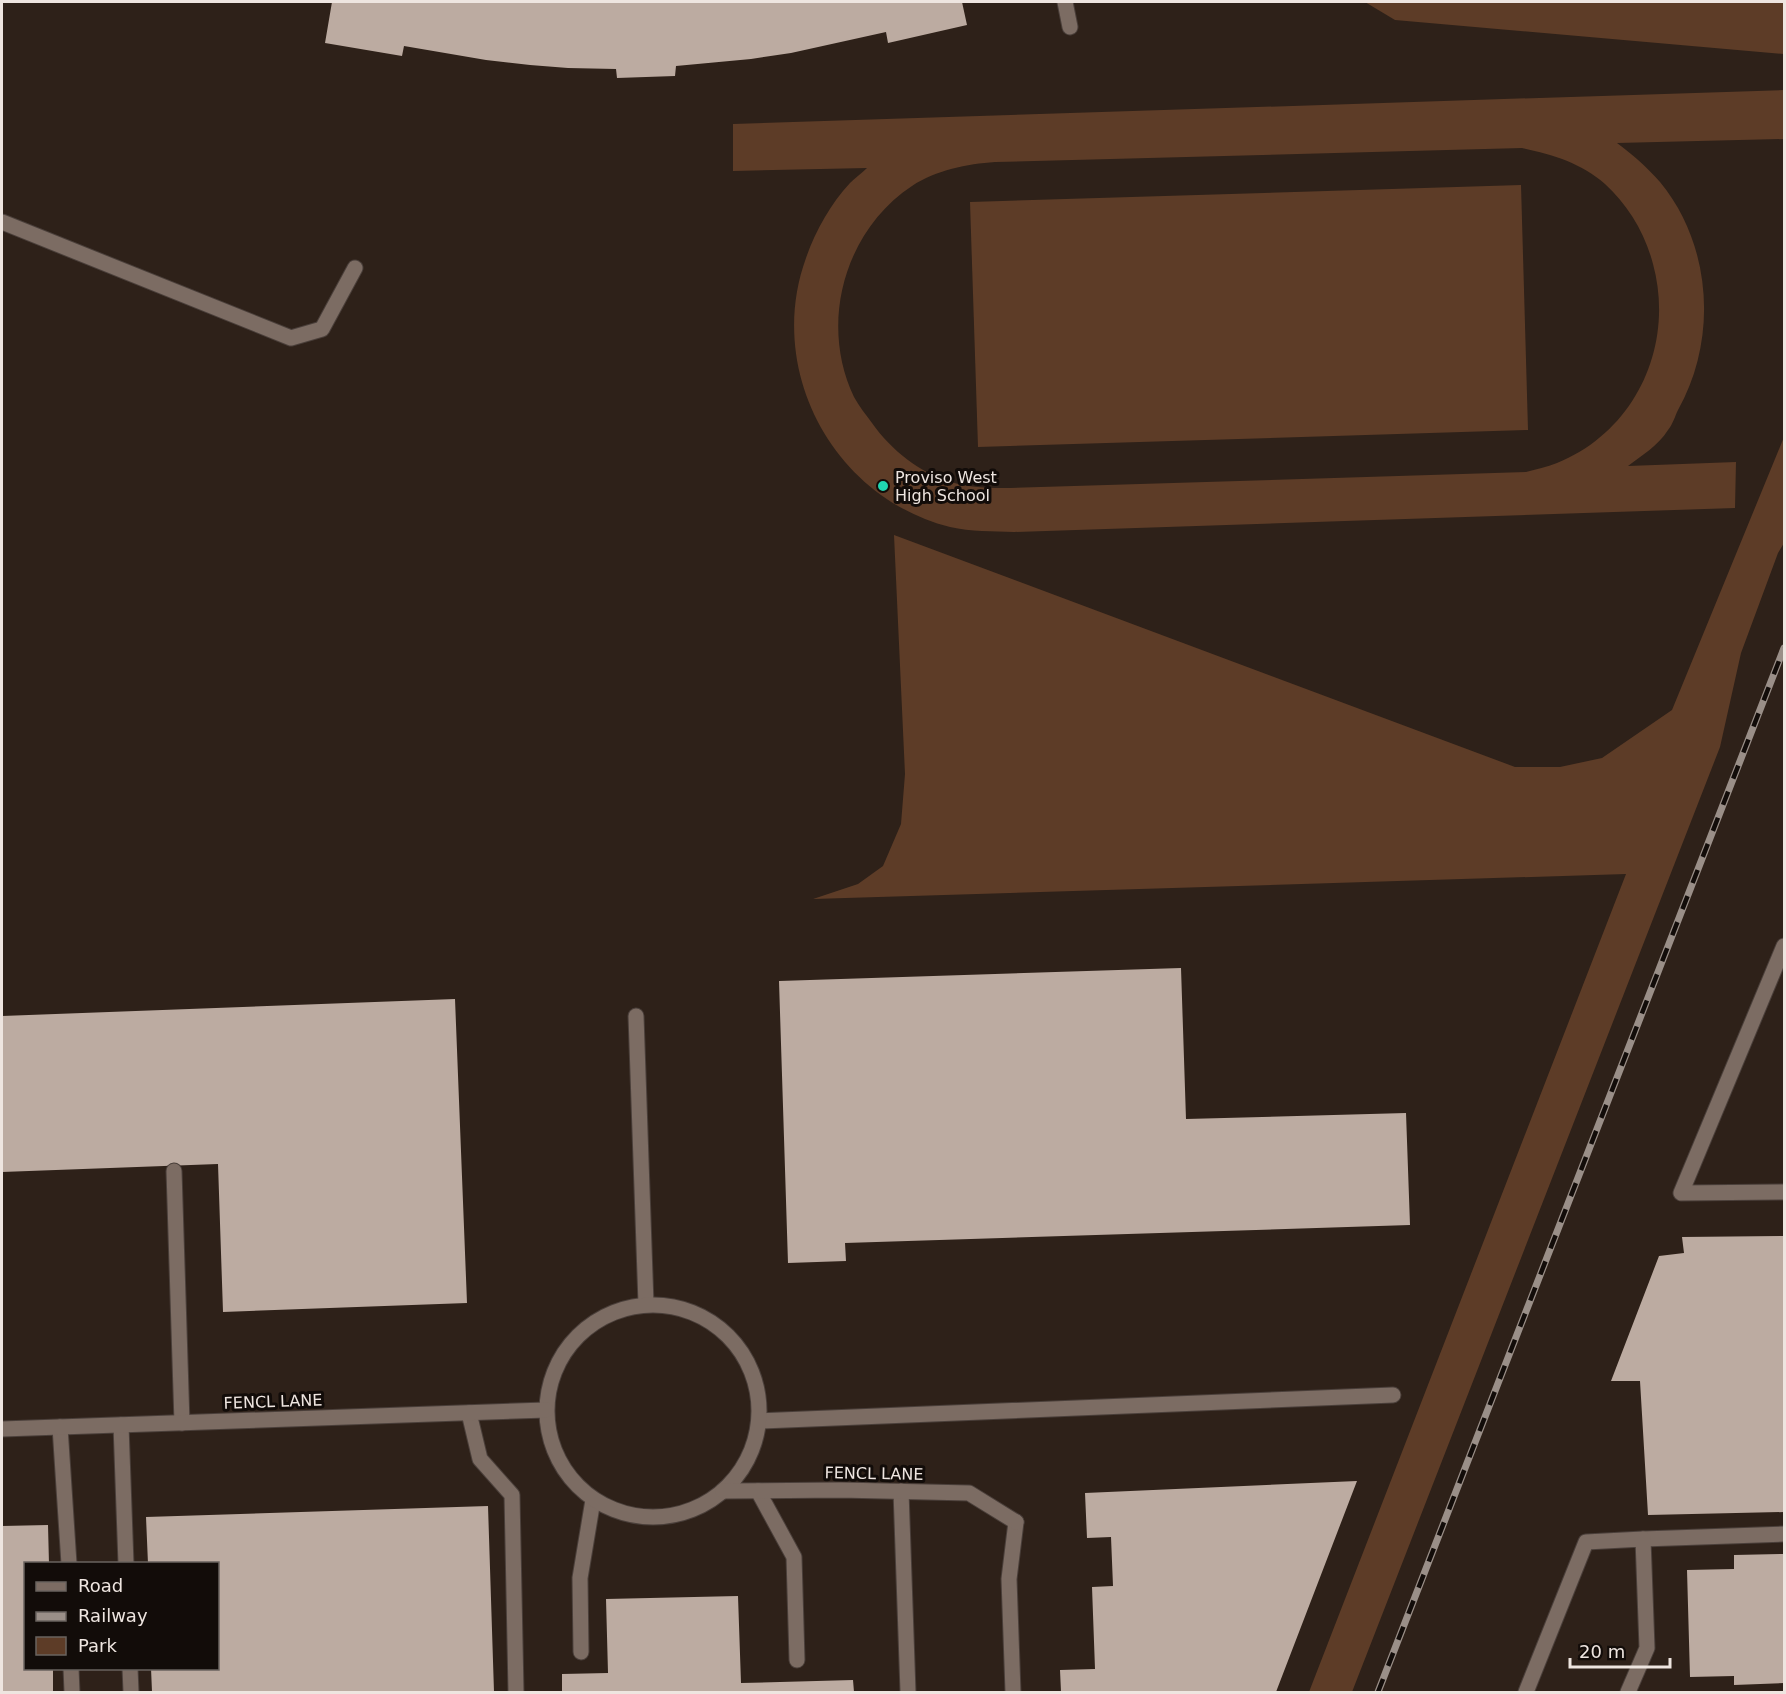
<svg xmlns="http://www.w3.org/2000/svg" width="1786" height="1694" viewBox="0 0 1786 1694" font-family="'DejaVu Sans',sans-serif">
<rect width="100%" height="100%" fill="#2e2119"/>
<!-- green -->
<g fill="#5d3c27" fill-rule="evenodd">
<polygon points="1365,2 1784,2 1784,54 1395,20"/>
<path d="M 1784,90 L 1784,139 L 1617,143 C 1632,154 1647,167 1660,182 C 1712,245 1718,339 1678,410 C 1675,416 1673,424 1668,430 C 1658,446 1642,455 1628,466 L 1736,462 L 1735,508 L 1014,532 C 993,531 971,532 950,527 C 834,498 765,371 806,258 C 815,232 831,203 850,183 C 855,178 862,173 867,168 L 733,171 L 733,124 ZM 1522,148 C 1551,154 1582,163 1605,184 C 1628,205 1645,233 1653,264 C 1675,345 1636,431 1557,463 C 1547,467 1536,469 1526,472 L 1010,488 C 990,488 970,488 951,482 C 920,473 891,450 872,423 C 866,415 859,406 854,397 C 819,324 844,231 912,186 C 936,170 967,164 995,162 Z"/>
<polygon points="1521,185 1528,430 978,447 970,202"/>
<polygon points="1784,437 1784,543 1778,553 1741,653 1720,747 1352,1692 1309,1692 1626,874 813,899 858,884 883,866 901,824 905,774 894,535 1515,767 1560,767 1602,758 1672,710"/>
</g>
<!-- building -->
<g fill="#bcaba1">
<polygon points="332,2 962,2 967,25 888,43 886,32 791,53 751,59 676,66 675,76 617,78 616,69 568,68 530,65 486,60 404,46 402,56 325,43"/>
<polygon points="1181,968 1186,1119 1406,1113 1410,1225 845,1243 846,1261 788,1263 779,981"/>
<polygon points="455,999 467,1303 223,1312 218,1164 2,1172 2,1016"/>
<polygon points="1784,1236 1784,1512 1648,1515 1640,1381 1611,1381 1659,1256 1684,1253 1682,1237"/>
<polygon points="1357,1481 1276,1692 1061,1692 1060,1670 1095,1669 1092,1587 1113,1586 1111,1537 1087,1538 1085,1493"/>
<polygon points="488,1506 494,1692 152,1692 151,1668 218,1668 218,1564 148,1564 146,1517"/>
<polygon points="48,1525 49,1564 26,1564 26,1668 53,1668 53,1692 2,1692 2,1526"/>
<polygon points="1784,1554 1784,1683 1734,1685 1734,1676 1690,1677 1687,1570 1734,1569 1734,1555"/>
<polygon points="738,1596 741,1683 853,1680 854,1692 562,1692 562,1674 608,1673 606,1599"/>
</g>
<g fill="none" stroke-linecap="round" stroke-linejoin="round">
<!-- service casing -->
<g stroke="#4a3f3a" stroke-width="17">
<g id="service">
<polyline points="1065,2 1070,27"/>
<polyline points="2,222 291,338 322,329 355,268"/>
<polyline points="1784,946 1681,1193 1784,1192"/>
<polyline points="636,1016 646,1304"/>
<polyline points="174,1171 182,1423"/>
<polyline points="469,1413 480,1459 512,1495 516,1692"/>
<polyline points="759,1421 1393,1395"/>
<polyline points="121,1425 126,1564"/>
<polyline points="60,1427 69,1564"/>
<polyline points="758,1491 794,1557 797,1660"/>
<polyline points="901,1491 908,1692"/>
<polyline points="1643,1539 1784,1534"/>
<polyline points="581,1652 580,1578 593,1500"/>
<polyline points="71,1668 72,1692"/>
<polyline points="130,1668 131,1692"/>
<polyline points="1013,1692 1009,1579 1016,1522"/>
<polyline points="1526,1692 1586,1542 1643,1539 1647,1648 1628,1692"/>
</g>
</g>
<!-- minor casing -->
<g stroke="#4a3f3a" stroke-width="17">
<g id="minor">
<circle cx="653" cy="1411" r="106"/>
<polyline points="2,1429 546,1410"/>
<polyline points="723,1491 841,1490 969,1493 1016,1522"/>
</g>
</g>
<!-- service -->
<use href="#service" stroke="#7c6c63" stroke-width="15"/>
<!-- minor -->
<use href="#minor" stroke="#7c6c63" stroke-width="15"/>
<!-- rail casing -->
<g stroke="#9a8f88" stroke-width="7">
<polyline id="rail" points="1378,1692 1784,648"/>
</g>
<!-- rail -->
<use href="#rail" stroke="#120c09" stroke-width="4.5" stroke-dasharray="14" stroke-linecap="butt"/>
</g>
<!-- markers -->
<circle fill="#20d5b0" stroke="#120c09" stroke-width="2" cx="883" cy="486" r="6"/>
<g text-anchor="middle" stroke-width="6" stroke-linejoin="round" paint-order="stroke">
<!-- poi labels -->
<g font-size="16" fill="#eee5e0" stroke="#120c09" text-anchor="start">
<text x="895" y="483">Proviso West<tspan x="895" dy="18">High School</tspan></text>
</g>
<!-- street labels -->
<g font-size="16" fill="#eee5e0" stroke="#120c09">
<text transform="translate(273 1401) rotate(-2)" y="6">FENCL LANE</text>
<text transform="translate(874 1473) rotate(1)" y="6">FENCL LANE</text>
</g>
</g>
<!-- border -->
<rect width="1786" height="1694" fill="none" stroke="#eee5e0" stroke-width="6"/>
<!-- legend -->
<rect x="24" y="1562" width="195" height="108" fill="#120c09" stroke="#6a635f" stroke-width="1.5"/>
<rect x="36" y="1582" width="30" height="9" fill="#7c6c63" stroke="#6a635f" stroke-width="1.5"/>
<text x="78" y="1592" font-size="18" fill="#eee5e0">Road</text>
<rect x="36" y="1612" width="30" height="9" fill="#9a8f88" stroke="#6a635f" stroke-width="1.5"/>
<text x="78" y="1622" font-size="18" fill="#eee5e0">Railway</text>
<rect x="36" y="1637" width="30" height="18" fill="#5d3c27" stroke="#6a635f" stroke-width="1.5"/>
<text x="78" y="1652" font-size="18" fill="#eee5e0">Park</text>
<!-- scale -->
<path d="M1570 1658v9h100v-9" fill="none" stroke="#eee5e0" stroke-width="3"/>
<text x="1579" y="1658" font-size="18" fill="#eee5e0" stroke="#120c09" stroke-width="4.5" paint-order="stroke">20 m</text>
</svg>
